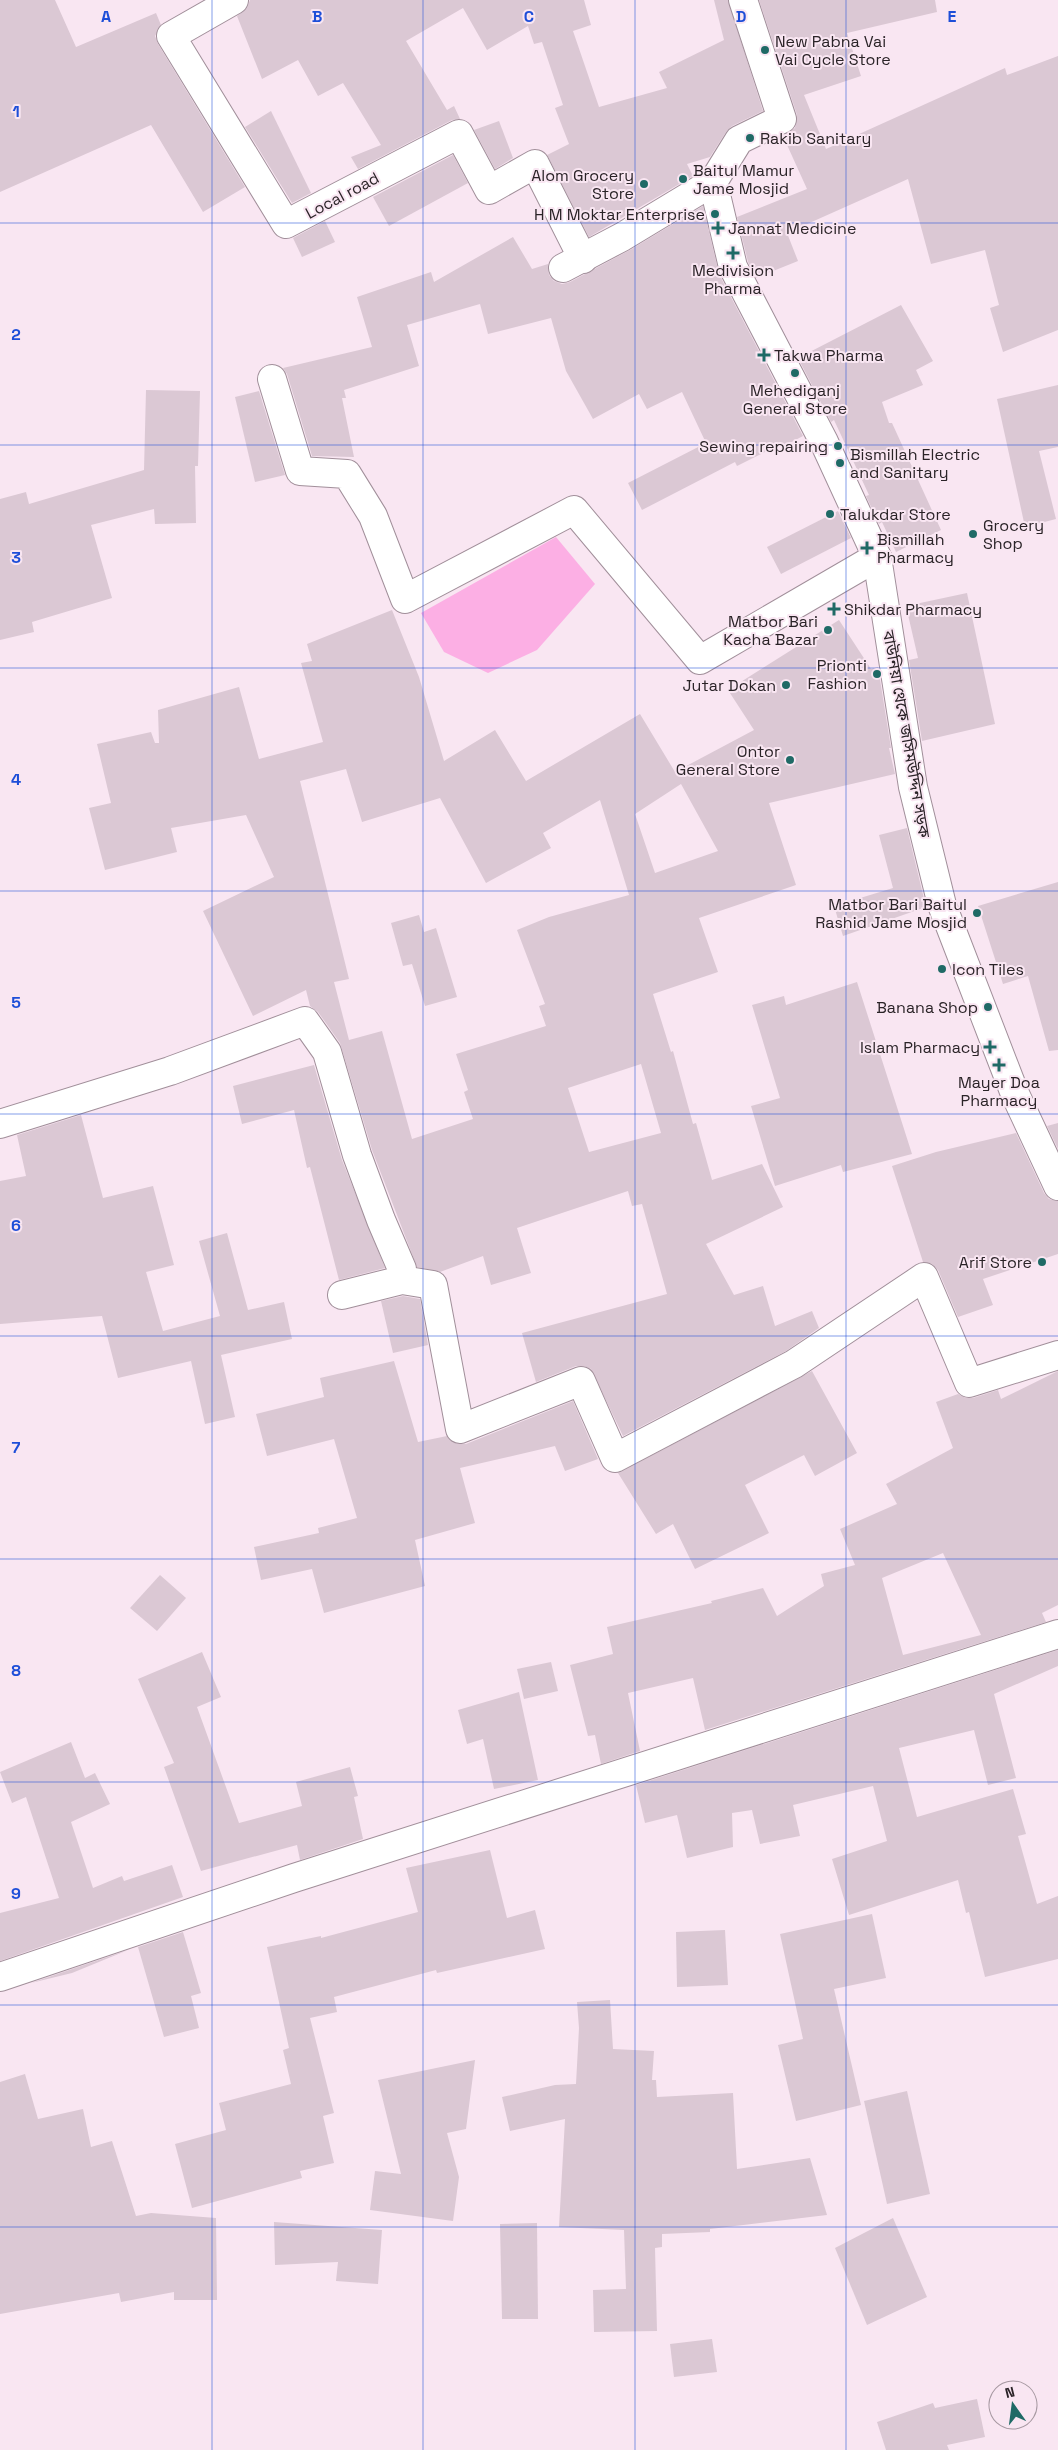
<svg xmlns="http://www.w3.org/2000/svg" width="1058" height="2450" viewBox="0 0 1058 2450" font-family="'Space Grotesk','Noto Sans Bengali',sans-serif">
<rect width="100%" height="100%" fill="#f9e6f2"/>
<!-- green -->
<polygon fill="#fcafe4" points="556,537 595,584 537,650 488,673 444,652 421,613"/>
<!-- building -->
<g fill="#dbc8d4" fill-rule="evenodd">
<polygon points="0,0 55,0 76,47 156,13 161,25 155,36 158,44 245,187 203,212 151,125 0,192"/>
<polygon points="250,0 584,0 591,25 573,31 599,107 667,88 659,72 724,40 714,0 728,0 763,111 732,126 726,132 710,157 687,164 693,176 589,237 547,155 569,144 555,108 563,105 542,42 534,44 528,26 487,50 463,8 406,41 447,110 454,106 460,119 452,120 358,169 351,157 381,145 343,83 318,96 298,60 262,79 237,16 247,8"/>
<polygon points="759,0 935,0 937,12 847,33 861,76 804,95 826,149 1005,68 1007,75 1058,56 1058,330 1003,352 990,308 999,305 985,250 931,264 908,179 787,233 798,261 756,278 748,262 737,217 807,189 783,136 795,128 797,115"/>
<polygon points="271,111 311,193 292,203 245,127"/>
<polygon points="499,121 513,158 495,169 474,130"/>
<polygon points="453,155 468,183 389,226 373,197"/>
<polygon points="703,206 719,274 803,436 784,446 783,443 737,466 735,462 642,510 628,483 706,443 682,392 647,409 639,394 593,419 566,371 551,318 488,334 480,304 407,325 419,366 344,390 346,398 342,398 354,457 312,456 287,374 283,368 372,347 357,297 431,272 434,282 513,237 532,269 548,264 549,275 554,281 562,284 570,282 630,250"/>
<polygon points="325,221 335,242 302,257 293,238"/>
<polygon points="901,305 933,361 916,370 923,385 882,402 889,423 892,423 941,530 896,552 882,522 879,524 866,496 869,495 834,420 831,422 798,358"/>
<polygon points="1058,385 1058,447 1039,451 1056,519 1025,527 997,399"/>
<polygon points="146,390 200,391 198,466 195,466 196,523 155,524 154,509 91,525 112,598 32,622 34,632 0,640 0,499 26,492 29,504 144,470"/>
<polygon points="259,391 285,475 255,482 235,397"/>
<polygon points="838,511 851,538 781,574 767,547"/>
<polygon points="967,593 995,724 922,741 909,660 918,658 906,606"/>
<path d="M 392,610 L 419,677 L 444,761 L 495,730 L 526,781 L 640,714 L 675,772 L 754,730 L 728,690 L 839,620 L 871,669 L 878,667 L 891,748 L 889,748 L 895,774 L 769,803 L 796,885 L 699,918 L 718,972 L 653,994 L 671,1052 L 673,1051 L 693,1124 L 696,1123 L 712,1180 L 762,1164 L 783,1207 L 706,1244 L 734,1295 L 763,1286 L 775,1326 L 812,1311 L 819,1328 L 786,1351 L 623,1436 L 591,1369 L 584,1366 L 576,1366 L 536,1382 L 522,1333 L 667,1294 L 642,1204 L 632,1206 L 628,1191 L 517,1228 L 531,1273 L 491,1285 L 483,1256 L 440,1272 L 417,1267 L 372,1150 L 340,1043 L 318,1012 L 310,1006 L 306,990 L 253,1016 L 203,911 L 274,877 L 246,815 L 171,828 L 177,852 L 105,870 L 89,808 L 111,803 L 97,744 L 151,732 L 155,743 L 159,743 L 158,710 L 239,687 L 259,759 L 323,742 L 301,663 L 312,661 L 307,644 ZM 346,769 L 362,822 L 440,798 L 486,883 L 551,848 L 543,833 L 600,800 L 629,895 L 549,917 L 517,930 L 545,1004 L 539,1006 L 546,1026 L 456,1054 L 468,1090 L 464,1092 L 473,1119 L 412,1139 L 382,1031 L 349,1040 L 334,982 L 349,979 L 300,781 ZM 681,784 L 718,851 L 655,873 L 635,814 ZM 641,1064 L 661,1133 L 589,1152 L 568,1088 Z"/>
<polygon points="907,828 926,907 843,936 834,906 893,888 879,835"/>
<polygon points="1058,882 1058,1050 1049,1051 1028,976 1003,984 978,906"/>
<polygon points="419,915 424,932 436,928 457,997 425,1006 412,964 403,966 391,923"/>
<polygon points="857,982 912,1154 843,1172 841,1165 775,1186 751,1106 780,1098 752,1005 784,996 786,1005"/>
<polygon points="314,1065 342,1160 385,1268 339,1280 310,1167 307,1168 294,1110 242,1124 233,1086"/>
<polygon points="81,1115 103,1198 153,1186 174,1265 146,1272 163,1331 220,1316 199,1241 227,1233 248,1310 284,1302 292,1339 221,1355 235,1417 205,1424 191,1361 118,1378 102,1316 0,1324 0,1181 26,1176 17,1135"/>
<polygon points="1058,1123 1058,1149 1047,1126"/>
<polygon points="1016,1133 1044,1193 1049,1199 1058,1201 1058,1254 983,1279 993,1305 958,1317 938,1270 932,1264 923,1262 892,1166 936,1152"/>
<polygon points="403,1296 420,1299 428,1345 393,1353 381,1301"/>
<polygon points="394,1361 418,1442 447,1436 456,1444 466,1444 573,1401 598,1459 565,1471 555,1446 460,1468 475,1523 415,1540 425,1586 324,1613 312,1569 261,1580 254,1547 319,1533 318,1528 357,1518 334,1439 267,1456 256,1414 324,1397 320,1378"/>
<polygon points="812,1371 857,1453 815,1476 804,1455 745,1485 769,1533 695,1569 673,1524 656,1534 618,1473"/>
<path d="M 1058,1371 L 1058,1605 L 1042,1613 L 1046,1622 L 705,1730 L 693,1678 L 628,1693 L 640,1751 L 601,1764 L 595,1735 L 588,1736 L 570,1665 L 613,1654 L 607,1627 L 712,1603 L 711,1601 L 763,1588 L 777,1616 L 824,1586 L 821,1574 L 855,1565 L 840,1529 L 897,1504 L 886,1484 L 953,1448 L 936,1402 L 958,1394 L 966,1398 L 973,1398 L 998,1390 L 1001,1399 ZM 943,1553 L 981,1635 L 903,1655 L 882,1578 Z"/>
<polygon points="160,1575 186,1598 157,1631 130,1608"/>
<polygon points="1058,1650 1058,1666 994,1694 1016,1778 988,1785 974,1730 899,1748 917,1817 1013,1789 1026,1834 1018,1836 1037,1904 1058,1896 1058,1959 985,1977 969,1912 966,1913 958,1880 849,1915 832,1859 887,1841 873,1786 793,1805 800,1836 760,1844 752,1810 732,1813 733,1847 687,1858 677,1815 645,1823 636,1785"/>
<polygon points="202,1652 221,1697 197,1707 239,1823 302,1806 296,1782 350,1767 358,1796 354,1797 363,1839 300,1860 297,1845 201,1871 164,1767 174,1763 138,1679"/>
<polygon points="551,1662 558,1691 524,1699 517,1669"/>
<polygon points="519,1692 538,1780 494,1789 483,1739 467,1744 458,1710"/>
<polygon points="71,1742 85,1778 95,1773 110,1804 71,1822 93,1888 122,1876 124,1881 172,1865 183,1897 0,1961 0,1913 59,1898 26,1797 12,1803 0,1772"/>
<polygon points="490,1850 507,1918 535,1910 545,1949 437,1973 436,1970 334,1997 337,2012 310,2018 334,2113 323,2116 334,2163 300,2171 302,2178 192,2208 175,2144 226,2130 219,2103 291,2084 283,2050 289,2048 267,1947 321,1936 321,1938 418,1912 406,1868"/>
<polygon points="872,1914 886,1978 834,1989 861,2105 796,2121 778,2045 803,2039 780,1934"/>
<polygon points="725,1930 728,1985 677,1987 676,1932"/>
<polygon points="183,1932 201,1993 191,1996 199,2028 164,2037 138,1947"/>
<polygon points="128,1950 72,1973 31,1983"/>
<polygon points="610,2000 613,2049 654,2051 652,2080 656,2080 657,2097 733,2093 737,2169 810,2158 827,2215 710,2229 710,2232 662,2234 662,2247 655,2248 657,2331 594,2332 593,2290 626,2289 624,2230 559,2227 565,2119 510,2131 502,2097 555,2085 576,2084 579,2028 577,2002"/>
<polygon points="475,2060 466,2129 447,2133 459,2177 453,2221 370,2210 375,2171 401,2174 378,2080"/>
<polygon points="25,2074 38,2119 83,2109 91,2147 112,2141 136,2216 151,2213 216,2218 217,2300 174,2300 174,2292 121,2302 119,2293 0,2314 0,2082"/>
<polygon points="907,2091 930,2194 887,2204 864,2101"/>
<polygon points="893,2218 927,2297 867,2325 835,2248"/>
<polygon points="274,2222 382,2230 378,2284 336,2281 338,2262 275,2265"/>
<polygon points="537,2223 538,2319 502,2319 500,2224"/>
<polygon points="712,2339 717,2372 674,2377 670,2344"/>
<polygon points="977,2399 985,2437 947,2445 949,2450 886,2450 877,2422 933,2403 935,2408"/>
</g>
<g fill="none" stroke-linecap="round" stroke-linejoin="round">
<!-- street casing -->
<g stroke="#a18f9a" stroke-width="30">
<g id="street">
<polyline points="234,0 171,36 286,224 459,134 489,190 535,164 583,259"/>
<polyline points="563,268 622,237 713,182"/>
<polyline points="272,379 300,471 347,474 373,516 405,599 574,510 700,660 877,557"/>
<polyline points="0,1124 170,1071 305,1021 327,1052 357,1155 381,1220 402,1269 402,1280"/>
<polyline points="342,1295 402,1280 433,1285 460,1429 581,1381 615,1458 794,1364 924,1277 969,1383 1058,1355"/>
<polyline points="0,1977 294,1878 1058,1634"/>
</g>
</g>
<!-- secondary casing -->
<g stroke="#a18f9a" stroke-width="30">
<polyline id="secondary" points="743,0 782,119 739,140 713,182 733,267 824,442 877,557 913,787 942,905 1015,1094 1058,1186"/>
</g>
<!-- street -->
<use href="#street" stroke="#fff" stroke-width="28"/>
<!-- secondary -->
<use href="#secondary" stroke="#fff" stroke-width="28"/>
</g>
<!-- grid -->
<path fill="none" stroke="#1d4ed8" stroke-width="1" stroke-opacity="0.55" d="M 212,0 L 212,2450M 423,0 L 423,2450M 635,0 L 635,2450M 846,0 L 846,2450M 0,223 L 1058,223M 0,445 L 1058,445M 0,668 L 1058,668M 0,891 L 1058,891M 0,1114 L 1058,1114M 0,1336 L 1058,1336M 0,1559 L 1058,1559M 0,1782 L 1058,1782M 0,2005 L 1058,2005M 0,2227 L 1058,2227"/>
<!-- markers -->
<g fill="#1f6a66" stroke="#f9e6f2" stroke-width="2">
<circle cx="765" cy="50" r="5"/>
<circle cx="750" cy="138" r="5"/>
<circle cx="683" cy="179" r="5"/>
<circle cx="644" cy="184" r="5"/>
<circle cx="715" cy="214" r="5"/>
<path d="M715.5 220.5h5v5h5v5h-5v5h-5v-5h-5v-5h5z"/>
<path d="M730.5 245.5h5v5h5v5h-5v5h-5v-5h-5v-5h5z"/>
<path d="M761.5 347.5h5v5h5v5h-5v5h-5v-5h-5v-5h5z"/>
<circle cx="795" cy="373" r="5"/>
<circle cx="838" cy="446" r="5"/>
<circle cx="840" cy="463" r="5"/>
<circle cx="830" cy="514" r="5"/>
<circle cx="973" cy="534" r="5"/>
<path d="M864.5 540.5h5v5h5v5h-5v5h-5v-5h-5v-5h5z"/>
<path d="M831.5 601.5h5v5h5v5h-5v5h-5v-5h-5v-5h5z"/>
<circle cx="828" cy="630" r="5"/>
<circle cx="877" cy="674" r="5"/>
<circle cx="786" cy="685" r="5"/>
<circle cx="790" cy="760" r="5"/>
<circle cx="977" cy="913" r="5"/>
<circle cx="942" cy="969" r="5"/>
<circle cx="988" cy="1007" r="5"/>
<path d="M987.5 1039.5h5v5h5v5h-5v5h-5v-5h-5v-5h5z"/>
<path d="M996.5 1057.5h5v5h5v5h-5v5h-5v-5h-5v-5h5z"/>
<circle cx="1042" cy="1262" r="5"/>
</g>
<g text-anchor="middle" stroke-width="4" stroke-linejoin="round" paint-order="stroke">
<!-- poi labels -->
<g font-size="16" fill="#2a2327" stroke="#f9e6f2" text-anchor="start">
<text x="775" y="47">New Pabna Vai<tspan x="775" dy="18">Vai Cycle Store</tspan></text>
<text x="760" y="144">Rakib Sanitary</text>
<text x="693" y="176">Baitul Mamur<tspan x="693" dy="18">Jame Mosjid</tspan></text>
<text x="634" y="181" text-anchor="end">Alom Grocery<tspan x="634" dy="18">Store</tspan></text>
<text x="705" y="220" text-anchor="end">H M Moktar Enterprise</text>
<text x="728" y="234">Jannat Medicine</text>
<text x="733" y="276" text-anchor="middle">Medivision<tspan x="733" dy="18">Pharma</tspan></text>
<text x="774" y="361">Takwa Pharma</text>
<text x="795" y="396" text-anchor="middle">Mehediganj<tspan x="795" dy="18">General Store</tspan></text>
<text x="828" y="452" text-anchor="end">Sewing repairing</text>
<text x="850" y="460">Bismillah Electric<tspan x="850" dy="18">and Sanitary</tspan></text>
<text x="840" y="520">Talukdar Store</text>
<text x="983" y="531">Grocery<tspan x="983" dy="18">Shop</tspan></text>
<text x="877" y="545">Bismillah<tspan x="877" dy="18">Pharmacy</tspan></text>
<text x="844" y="615">Shikdar Pharmacy</text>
<text x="818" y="627" text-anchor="end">Matbor Bari<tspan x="818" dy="18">Kacha Bazar</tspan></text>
<text x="867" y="671" text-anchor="end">Prionti<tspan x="867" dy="18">Fashion</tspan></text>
<text x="776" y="691" text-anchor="end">Jutar Dokan</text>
<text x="780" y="757" text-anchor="end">Ontor<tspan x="780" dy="18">General Store</tspan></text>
<text x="967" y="910" text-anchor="end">Matbor Bari Baitul<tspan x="967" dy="18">Rashid Jame Mosjid</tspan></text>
<text x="952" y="975">Icon Tiles</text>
<text x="978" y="1013" text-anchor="end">Banana Shop</text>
<text x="980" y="1053" text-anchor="end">Islam Pharmacy</text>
<text x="999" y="1088" text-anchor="middle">Mayer Doa<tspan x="999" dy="18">Pharmacy</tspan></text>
<text x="1032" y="1268" text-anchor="end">Arif Store</text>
</g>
<!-- street labels -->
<g font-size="16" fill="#2a2327" stroke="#f9e6f2">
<text transform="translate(342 195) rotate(-28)" y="6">Local road</text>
<text transform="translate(907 734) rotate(80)" y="6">বাউনিয়া থেকে জসিমউদ্দিন সড়ক</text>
</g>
</g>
<g font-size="16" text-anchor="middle" font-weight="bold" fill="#1d4ed8" stroke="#f9e6f2" stroke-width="4" stroke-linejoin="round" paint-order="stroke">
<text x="106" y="22">A</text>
<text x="317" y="22">B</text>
<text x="529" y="22">C</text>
<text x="741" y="22">D</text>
<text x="952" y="22">E</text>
<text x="16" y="117">1</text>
<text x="16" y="340">2</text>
<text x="16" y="563">3</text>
<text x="16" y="785">4</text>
<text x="16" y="1008">5</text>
<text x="16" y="1231">6</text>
<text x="16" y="1453">7</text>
<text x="16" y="1676">8</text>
<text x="16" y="1899">9</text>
</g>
<!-- north arrow -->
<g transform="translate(1013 2405) rotate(346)"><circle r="24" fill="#f9e6f2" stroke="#a698a1"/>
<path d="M0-4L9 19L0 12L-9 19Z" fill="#1f6a66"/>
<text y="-8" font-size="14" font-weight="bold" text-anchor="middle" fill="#2a2327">N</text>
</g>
</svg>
